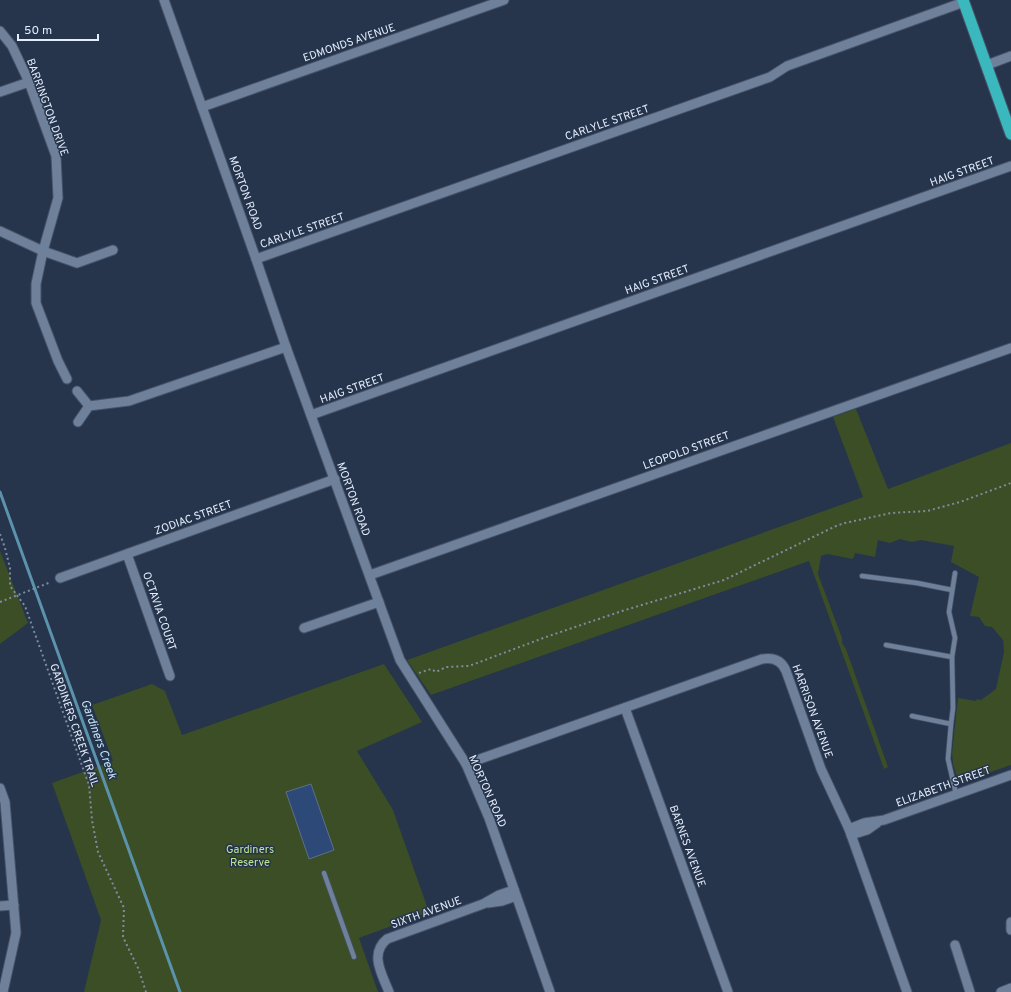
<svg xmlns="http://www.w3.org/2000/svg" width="1011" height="992" viewBox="0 0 1011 992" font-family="Overpass,sans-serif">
<rect width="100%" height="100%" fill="#26344c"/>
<!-- green -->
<g fill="#3b4e26">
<polygon points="856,409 888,489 1011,443 1011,765 959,783 953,764 952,753 958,698 976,701 977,699 981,700 996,689 1004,652 1003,640 992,627 985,626 979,617 970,616 979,577 951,562 954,546 921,540 912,542 900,539 890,543 878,540 875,557 855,553 853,559 827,554 821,556 818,574 842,638 842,643 846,649 888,767 884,769 809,561 431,695 407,660 863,497 833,417"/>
<polygon points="0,551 28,623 0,644"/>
<polygon points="384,664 422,722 357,751 393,810 429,912 359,938 378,992 84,992 101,920 52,783 113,761 92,705 152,684 165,691 182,735"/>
</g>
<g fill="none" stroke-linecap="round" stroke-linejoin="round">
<!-- stream -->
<polyline stroke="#5b92ac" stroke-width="3" points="0,492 180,992"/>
</g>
<!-- building -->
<polygon fill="#2d4977" stroke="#5f6f8a" points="311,784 334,850 309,859 286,792"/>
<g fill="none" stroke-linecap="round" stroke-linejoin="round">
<!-- service casing -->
<g stroke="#455266" stroke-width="6">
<g id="service">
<polyline points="955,573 949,612 955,638 952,657 953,708 951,724 948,759 956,794"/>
<polyline points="862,576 917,583 952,590"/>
<polyline points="886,645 952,657"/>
<polyline points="912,716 951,724"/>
<polyline points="324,873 354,957"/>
</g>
</g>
<!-- minor casing -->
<g stroke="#455266" stroke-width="11">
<g id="minor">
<polyline points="164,0 256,259 286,347 400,660 466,764 489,818 550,992"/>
<polyline points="0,31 12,46 29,82 56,156 58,198 43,251 36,284 36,303 58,361 67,379"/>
<polyline points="987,65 1011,56"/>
<polyline points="0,92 29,82"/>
<polyline points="202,107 504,0"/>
<polyline points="0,231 43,251 77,263 113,250"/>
<polyline points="256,259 770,77 787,66 964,2"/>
<polyline points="77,391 89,406"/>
<polyline points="311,415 1011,166"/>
<polyline points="78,422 89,406 129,401 286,347"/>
<polyline points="127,554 170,676"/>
<polyline points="370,575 1011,348"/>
<polyline points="60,578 335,479"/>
<polyline points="304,628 379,602"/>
<polyline points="625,708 728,992"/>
<path d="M 466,764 L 762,659 C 774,657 782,661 786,671 L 821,769 L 849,829 L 907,992"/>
<polyline points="0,788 5,802 16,933 3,992"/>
<polyline points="849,829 864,823 884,820 1011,775"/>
<polyline points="851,835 867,830 877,823"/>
<polyline points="488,903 502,901 516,896"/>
<polyline points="0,906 14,905"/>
<polyline points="1011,922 1011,930"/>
<polyline points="955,945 970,992"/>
<path d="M 389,992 C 382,974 369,954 387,939 L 483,904 L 499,895 L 514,890"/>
<polyline points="1001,992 1011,988"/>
</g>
</g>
<!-- trunk casing -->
<g stroke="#455266" stroke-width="13">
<polyline id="trunk" points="963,0 1011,134"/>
</g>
<!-- path -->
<g stroke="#7f8c9f" stroke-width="2" stroke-dasharray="2 3" stroke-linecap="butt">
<polyline points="0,534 5,548 10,568 10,586 25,606 89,785 92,820 98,852 124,908 123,937 138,968 146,992"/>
<polyline points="0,602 51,582"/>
<polyline points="419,673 431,669 436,672 446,667 469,666 546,637 622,611 724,580 836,526 845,523 891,513 927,511 960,502 1011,483"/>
</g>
<!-- service -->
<use href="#service" stroke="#6f809b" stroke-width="4.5"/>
<!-- minor -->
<use href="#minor" stroke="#6f809b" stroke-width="9"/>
<!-- trunk -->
<use href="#trunk" stroke="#3ab8be" stroke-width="11"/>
</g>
<g text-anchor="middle" stroke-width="3" stroke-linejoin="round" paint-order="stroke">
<!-- street labels -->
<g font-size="11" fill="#e3edfc" stroke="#26344c">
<text transform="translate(349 42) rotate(-19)" y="4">EDMONDS AVENUE</text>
<text transform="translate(48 107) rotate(70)" y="4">BARRINGTON DRIVE</text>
<text transform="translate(607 122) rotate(-19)" y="4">CARLYLE STREET</text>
<text transform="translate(962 171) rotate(-20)" y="4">HAIG STREET</text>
<text transform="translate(246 193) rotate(70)" y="4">MORTON ROAD</text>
<text transform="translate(302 230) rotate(-19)" y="4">CARLYLE STREET</text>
<text transform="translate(657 279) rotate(-20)" y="4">HAIG STREET</text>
<text transform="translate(352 388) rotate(-20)" y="4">HAIG STREET</text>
<text transform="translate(686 450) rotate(-20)" y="4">LEOPOLD STREET</text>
<text transform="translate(354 499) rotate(70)" y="4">MORTON ROAD</text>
<text transform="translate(193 517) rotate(-20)" y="4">ZODIAC STREET</text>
<text transform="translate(160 611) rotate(71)" y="4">OCTAVIA COURT</text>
<text transform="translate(813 711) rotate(70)" y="4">HARRISON AVENUE</text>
<text transform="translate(75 725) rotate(71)" y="4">GARDINERS CREEK TRAIL</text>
<text transform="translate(943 786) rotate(-20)" y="4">ELIZABETH STREET</text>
<text transform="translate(488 791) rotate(66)" y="4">MORTON ROAD</text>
<text transform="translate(688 846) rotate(70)" y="4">BARNES AVENUE</text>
<text transform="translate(426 912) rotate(-20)" y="4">SIXTH AVENUE</text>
</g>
<!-- park labels -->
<g font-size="11" fill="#bde593" stroke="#26344c">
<text x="250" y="853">Gardiners<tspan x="250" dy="13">Reserve</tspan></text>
</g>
<!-- water labels -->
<g font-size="12" font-style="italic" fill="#c3e8fb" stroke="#26344c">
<text transform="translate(99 739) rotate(70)" y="4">Gardiners Creek</text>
</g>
</g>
<!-- scale -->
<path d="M18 34v6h80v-6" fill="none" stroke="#e3edfc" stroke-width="2"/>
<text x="24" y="34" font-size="12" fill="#e3edfc" stroke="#26344c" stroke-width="3" paint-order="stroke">50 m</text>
</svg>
